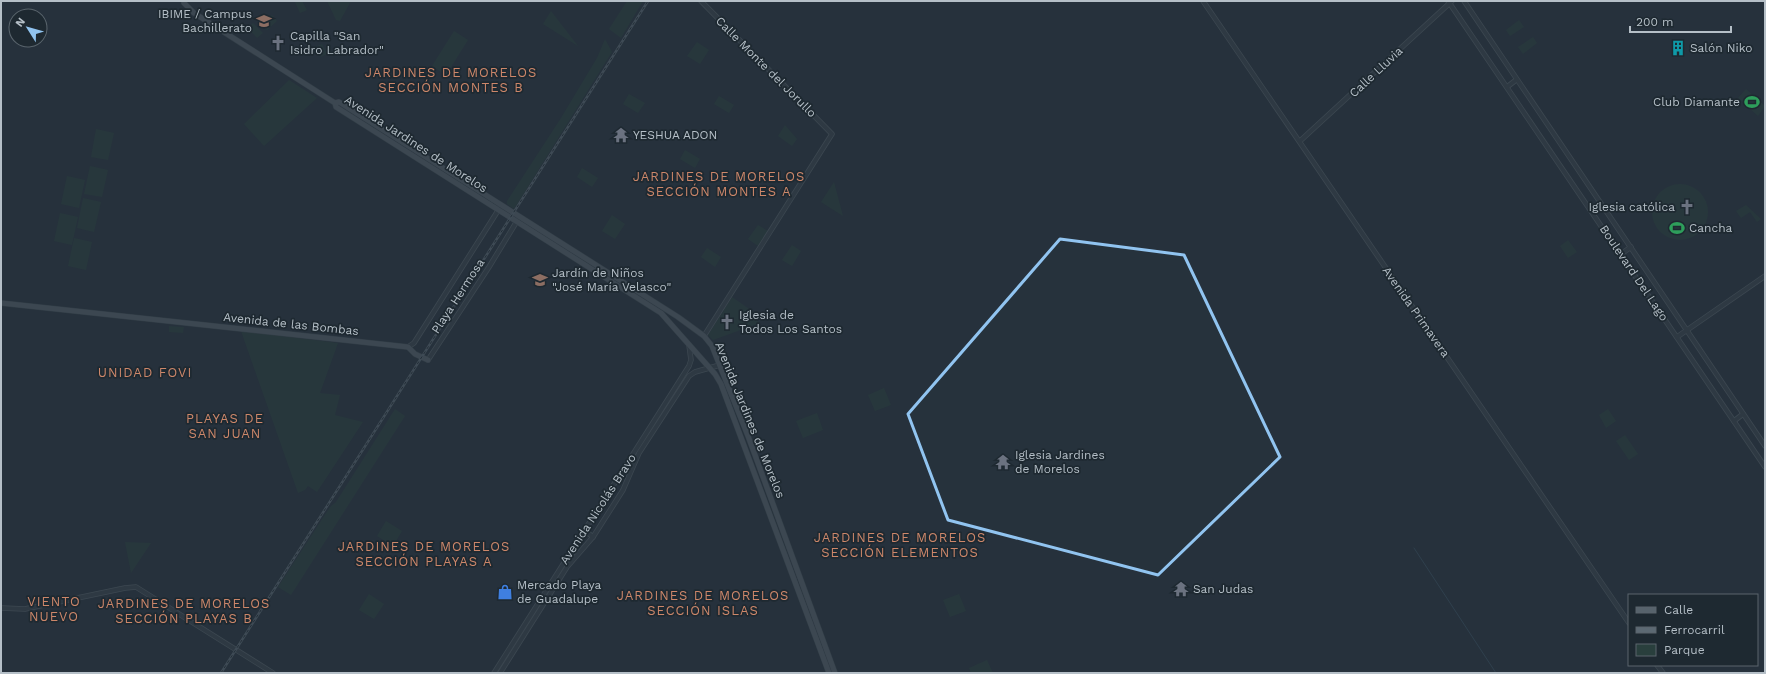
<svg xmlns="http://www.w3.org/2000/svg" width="1766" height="674" viewBox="0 0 1766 674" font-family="'Work Sans',sans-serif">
<rect width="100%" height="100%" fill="#26323c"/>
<!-- green -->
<g fill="#293f3d">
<polygon points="302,1 307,10 300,13 295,2"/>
<polygon points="327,1 351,1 340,21 336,20"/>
<polygon points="627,1 643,1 621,38 609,29"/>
<polygon points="551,11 578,46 543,24"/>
<polygon points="272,15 277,21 267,30 261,24"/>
<polygon points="1519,20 1524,27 1510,36 1506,30"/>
<polygon points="253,23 263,33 257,38 248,28"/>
<polygon points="454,31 468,40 446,75 432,66"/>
<polygon points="1533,37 1537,43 1523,54 1518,47"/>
<polygon points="605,39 612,52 514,209 507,204 507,201 561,118 597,58"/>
<polygon points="697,42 709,50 700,64 687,56"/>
<polygon points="322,44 327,54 321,57 317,46"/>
<polygon points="289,80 317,98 264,146 244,124"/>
<polygon points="1746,89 1765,106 1758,116 1738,98"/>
<polygon points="629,94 645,103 638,113 623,104"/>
<polygon points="719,96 734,105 729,113 714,104"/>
<polygon points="785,125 797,139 792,146 778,136"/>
<polygon points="96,129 114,133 108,160 91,157"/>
<polygon points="685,150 700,159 695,168 680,159"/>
<polygon points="90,166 108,170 102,197 84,194"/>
<polygon points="582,168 598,178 592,187 577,177"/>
<polygon points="67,176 85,180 79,208 61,204"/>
<polygon points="834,182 843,216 821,202"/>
<circle cx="1680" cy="212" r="28"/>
<polygon points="83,198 101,202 94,232 77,228"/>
<polygon points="1746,205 1761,219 1757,222 1750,212 1741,218 1736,211"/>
<polygon points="60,213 78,217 72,245 54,241"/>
<polygon points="612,215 625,224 615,239 602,231"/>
<polygon points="758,225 768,231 758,246 748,239"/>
<polygon points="74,238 92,242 86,270 68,266"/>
<polygon points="1568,240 1577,252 1568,258 1560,246"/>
<polygon points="792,245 801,251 792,266 782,260"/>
<polygon points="707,248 721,257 715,267 701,257"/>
<polygon points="732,297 755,313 752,317 760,323 713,340 708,335"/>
<polygon points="169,326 184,327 183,333 169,332"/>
<polygon points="241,331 338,343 320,393 340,395 335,415 363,422 317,492 308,486 305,490 298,493"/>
<polygon points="884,388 891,405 875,411 868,395"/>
<polygon points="395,409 405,416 291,595 278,587 330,507 336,502"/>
<polygon points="1608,409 1616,421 1606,428 1599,415"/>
<polygon points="817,413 823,430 803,438 796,421"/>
<polygon points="1625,435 1638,454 1629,460 1616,441"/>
<polygon points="386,521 402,531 393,546 377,536"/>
<polygon points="125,542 151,543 131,573"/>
<polygon points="369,594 384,604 374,619 359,610"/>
<polygon points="959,594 966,611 950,617 943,600"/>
<polygon points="987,660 993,673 971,673 969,668"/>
</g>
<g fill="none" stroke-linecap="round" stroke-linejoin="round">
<!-- stream -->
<polyline stroke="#3a5162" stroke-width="1" points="1414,548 1496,673"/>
<!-- minor casing -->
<g stroke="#57626a" stroke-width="5.5">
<g id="minor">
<polyline points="701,1 832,134 704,336"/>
<polyline points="1203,1 1629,623"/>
<polyline points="1448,1 1765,467"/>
<polyline points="1464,1 1765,446"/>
<polyline points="1507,87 1516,80"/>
<polyline points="1300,141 1452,1"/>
<polyline points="1621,254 1631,247"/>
<polyline points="1677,337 1765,276"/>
<polyline points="408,347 414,343 499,209"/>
<polyline points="428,360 489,267 517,221"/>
<polyline points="1734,421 1743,414"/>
<polyline points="584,530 593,537"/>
<polyline points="1,608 25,609 125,588 136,587 273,673"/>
<polyline points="1657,665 1663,673"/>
<polyline points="494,673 689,366 691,360 689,345"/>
<polyline points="500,673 567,567 593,537 623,490 639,453 689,376 695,372 720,365"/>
</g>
</g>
<!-- major casing -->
<g stroke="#424d55" stroke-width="6">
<g id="major">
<polyline points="184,3 194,13 335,103 336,107 661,313 715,374 721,384 829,673"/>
<polyline points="335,103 339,102 678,317 704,336 712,346 748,436 835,673"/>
<polyline points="1,303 408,347 415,354 428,360"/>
</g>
</g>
<!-- minor -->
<use href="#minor" stroke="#39444c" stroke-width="4"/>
<!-- major -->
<use href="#major" stroke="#57636c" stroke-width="5"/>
<!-- rail casing -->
<g stroke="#5c6973" stroke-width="2.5">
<polyline id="rail" points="221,673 648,1"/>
</g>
<!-- rail -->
<use href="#rail" stroke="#1e2931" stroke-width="1" stroke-dasharray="3" stroke-linecap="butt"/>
</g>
<!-- marked area -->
<path d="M0 0H1766V674H0ZM 1060,239 L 1184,255 L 1280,457 L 1158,575 L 948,520 L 908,414 Z" fill="#26323c" fill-opacity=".55" fill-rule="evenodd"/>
<path fill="none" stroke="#91c4f0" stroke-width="3" stroke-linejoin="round" d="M 1060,239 L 1184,255 L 1280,457 L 1158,575 L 948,520 L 908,414 Z"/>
<!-- icons -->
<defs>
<g id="school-bare" transform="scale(1.2)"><path d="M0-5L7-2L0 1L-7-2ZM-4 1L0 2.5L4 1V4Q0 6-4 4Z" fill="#8d6e63" stroke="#1e2931" stroke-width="2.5" paint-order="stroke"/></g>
<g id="church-bare" transform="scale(1.2)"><path d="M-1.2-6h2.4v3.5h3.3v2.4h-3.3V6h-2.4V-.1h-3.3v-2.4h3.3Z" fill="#6b7280" stroke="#1e2931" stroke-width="2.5" paint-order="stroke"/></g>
<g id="building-bare" transform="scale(1.2)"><path d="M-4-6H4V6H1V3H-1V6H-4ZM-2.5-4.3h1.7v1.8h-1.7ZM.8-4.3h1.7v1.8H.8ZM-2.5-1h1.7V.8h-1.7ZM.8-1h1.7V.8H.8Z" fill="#0f9aa8" stroke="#1e2931" stroke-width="2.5" paint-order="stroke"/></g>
<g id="stadium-bare" transform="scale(1.2)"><path d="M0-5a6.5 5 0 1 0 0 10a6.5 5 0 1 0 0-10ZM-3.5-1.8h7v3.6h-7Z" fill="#2e9e5b" stroke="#1e2931" stroke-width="2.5" paint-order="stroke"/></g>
<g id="temple-bare" transform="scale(1.2)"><path d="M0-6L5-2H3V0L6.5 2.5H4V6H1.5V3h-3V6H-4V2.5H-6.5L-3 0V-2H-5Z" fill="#6b7280" stroke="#1e2931" stroke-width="2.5" paint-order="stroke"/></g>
<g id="shop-bare" transform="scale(1.2)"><path d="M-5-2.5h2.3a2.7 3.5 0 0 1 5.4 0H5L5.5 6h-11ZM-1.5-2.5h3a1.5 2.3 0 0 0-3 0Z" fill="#3f7fe0" stroke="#1e2931" stroke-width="2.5" paint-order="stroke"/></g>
</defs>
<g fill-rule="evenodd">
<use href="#school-bare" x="264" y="21"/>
<use href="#church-bare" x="278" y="43"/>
<use href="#building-bare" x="1678" y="48"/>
<use href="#stadium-bare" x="1752" y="102"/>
<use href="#temple-bare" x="621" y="135"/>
<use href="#church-bare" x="1687" y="207"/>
<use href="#stadium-bare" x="1677" y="228"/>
<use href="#school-bare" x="540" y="280"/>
<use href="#church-bare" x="727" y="322"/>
<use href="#temple-bare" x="1003" y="462"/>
<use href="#temple-bare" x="1181" y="589"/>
<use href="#shop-bare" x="505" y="592"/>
</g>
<g text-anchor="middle" stroke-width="3.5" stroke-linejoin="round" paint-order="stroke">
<!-- poi labels -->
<g font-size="12" fill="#b5bfc7" stroke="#1e2931" text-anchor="start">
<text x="252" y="18" text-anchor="end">IBIME / Campus<tspan x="252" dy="14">Bachillerato</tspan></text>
<text x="290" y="40">Capilla "San<tspan x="290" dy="14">Isidro Labrador"</tspan></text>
<text x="1690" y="52">Salón Niko</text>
<text x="1740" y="106" text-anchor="end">Club Diamante</text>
<text x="633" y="139">YESHUA ADON</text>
<text x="1675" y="211" text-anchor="end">Iglesia católica</text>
<text x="1689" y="232">Cancha</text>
<text x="552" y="277">Jardín de Niños<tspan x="552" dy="14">"José María Velasco"</tspan></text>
<text x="739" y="319">Iglesia de<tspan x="739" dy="14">Todos Los Santos</tspan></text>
<text x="1015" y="459">Iglesia Jardines<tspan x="1015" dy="14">de Morelos</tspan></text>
<text x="517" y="589">Mercado Playa<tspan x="517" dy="14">de Guadalupe</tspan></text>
<text x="1193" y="593">San Judas</text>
</g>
<!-- street labels -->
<g font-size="12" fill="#b5bfc7" stroke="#1e2931">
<text transform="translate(766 67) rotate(45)" y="4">Calle Monte del Jorullo</text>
<text transform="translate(1376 72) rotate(-43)" y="4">Calle Lluvia</text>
<text transform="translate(416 144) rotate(33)" y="4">Avenida Jardines de Morelos</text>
<text transform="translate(1634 273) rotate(56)" y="4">Boulevard Del Lago</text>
<text transform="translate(458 296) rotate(-57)" y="4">Playa Hermosa</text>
<text transform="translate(1416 312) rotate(55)" y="4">Avenida Primavera</text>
<text transform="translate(291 324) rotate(6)" y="4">Avenida de las Bombas</text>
<text transform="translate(750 420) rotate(68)" y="4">Avenida Jardines de Morelos</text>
<text transform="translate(598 509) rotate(-57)" y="4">Avenida Nicolás Bravo</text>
</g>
<!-- neighbourhood labels -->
<g font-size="13" letter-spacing="1" fill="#cd876a" stroke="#1e2931">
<text x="451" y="77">JARDINES DE MORELOS<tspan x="451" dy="15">SECCIÓN MONTES B</tspan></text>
<text x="719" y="181">JARDINES DE MORELOS<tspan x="719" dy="15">SECCIÓN MONTES A</tspan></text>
<text x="145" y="377">UNIDAD FOVI</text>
<text x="225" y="423">PLAYAS DE<tspan x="225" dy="15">SAN JUAN</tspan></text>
<text x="900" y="542">JARDINES DE MORELOS<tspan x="900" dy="15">SECCIÓN ELEMENTOS</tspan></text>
<text x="424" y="551">JARDINES DE MORELOS<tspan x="424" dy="15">SECCIÓN PLAYAS A</tspan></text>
<text x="703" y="600">JARDINES DE MORELOS<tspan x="703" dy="15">SECCIÓN ISLAS</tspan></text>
<text x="54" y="606">VIENTO<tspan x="54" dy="15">NUEVO</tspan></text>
<text x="184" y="608">JARDINES DE MORELOS<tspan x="184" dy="15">SECCIÓN PLAYAS B</tspan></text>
</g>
</g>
<!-- border -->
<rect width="1766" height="674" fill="none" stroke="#b5bfc7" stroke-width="4"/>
<!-- legend -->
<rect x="1628" y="594" width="130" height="72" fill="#1e2931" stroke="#5a656d"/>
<rect x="1636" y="607" width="20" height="6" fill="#57636c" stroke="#5a656d"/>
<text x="1664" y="614" font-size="12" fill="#b5bfc7">Calle</text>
<rect x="1636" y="627" width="20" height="6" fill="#5c6973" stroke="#5a656d"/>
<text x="1664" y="634" font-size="12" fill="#b5bfc7">Ferrocarril</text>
<rect x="1636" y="644" width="20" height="12" fill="#293f3d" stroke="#5a656d"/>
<text x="1664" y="654" font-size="12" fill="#b5bfc7">Parque</text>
<!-- north arrow -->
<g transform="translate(28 28) rotate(307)"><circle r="19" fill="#1e2931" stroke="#5a656d"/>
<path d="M0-3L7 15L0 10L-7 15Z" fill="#91c4f0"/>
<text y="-6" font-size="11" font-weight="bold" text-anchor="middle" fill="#b5bfc7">N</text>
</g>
<!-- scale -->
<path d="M1630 26v6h101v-6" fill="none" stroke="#b5bfc7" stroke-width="2"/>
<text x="1636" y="26" font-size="12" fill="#b5bfc7" stroke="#1e2931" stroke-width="3" paint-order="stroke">200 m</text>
</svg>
